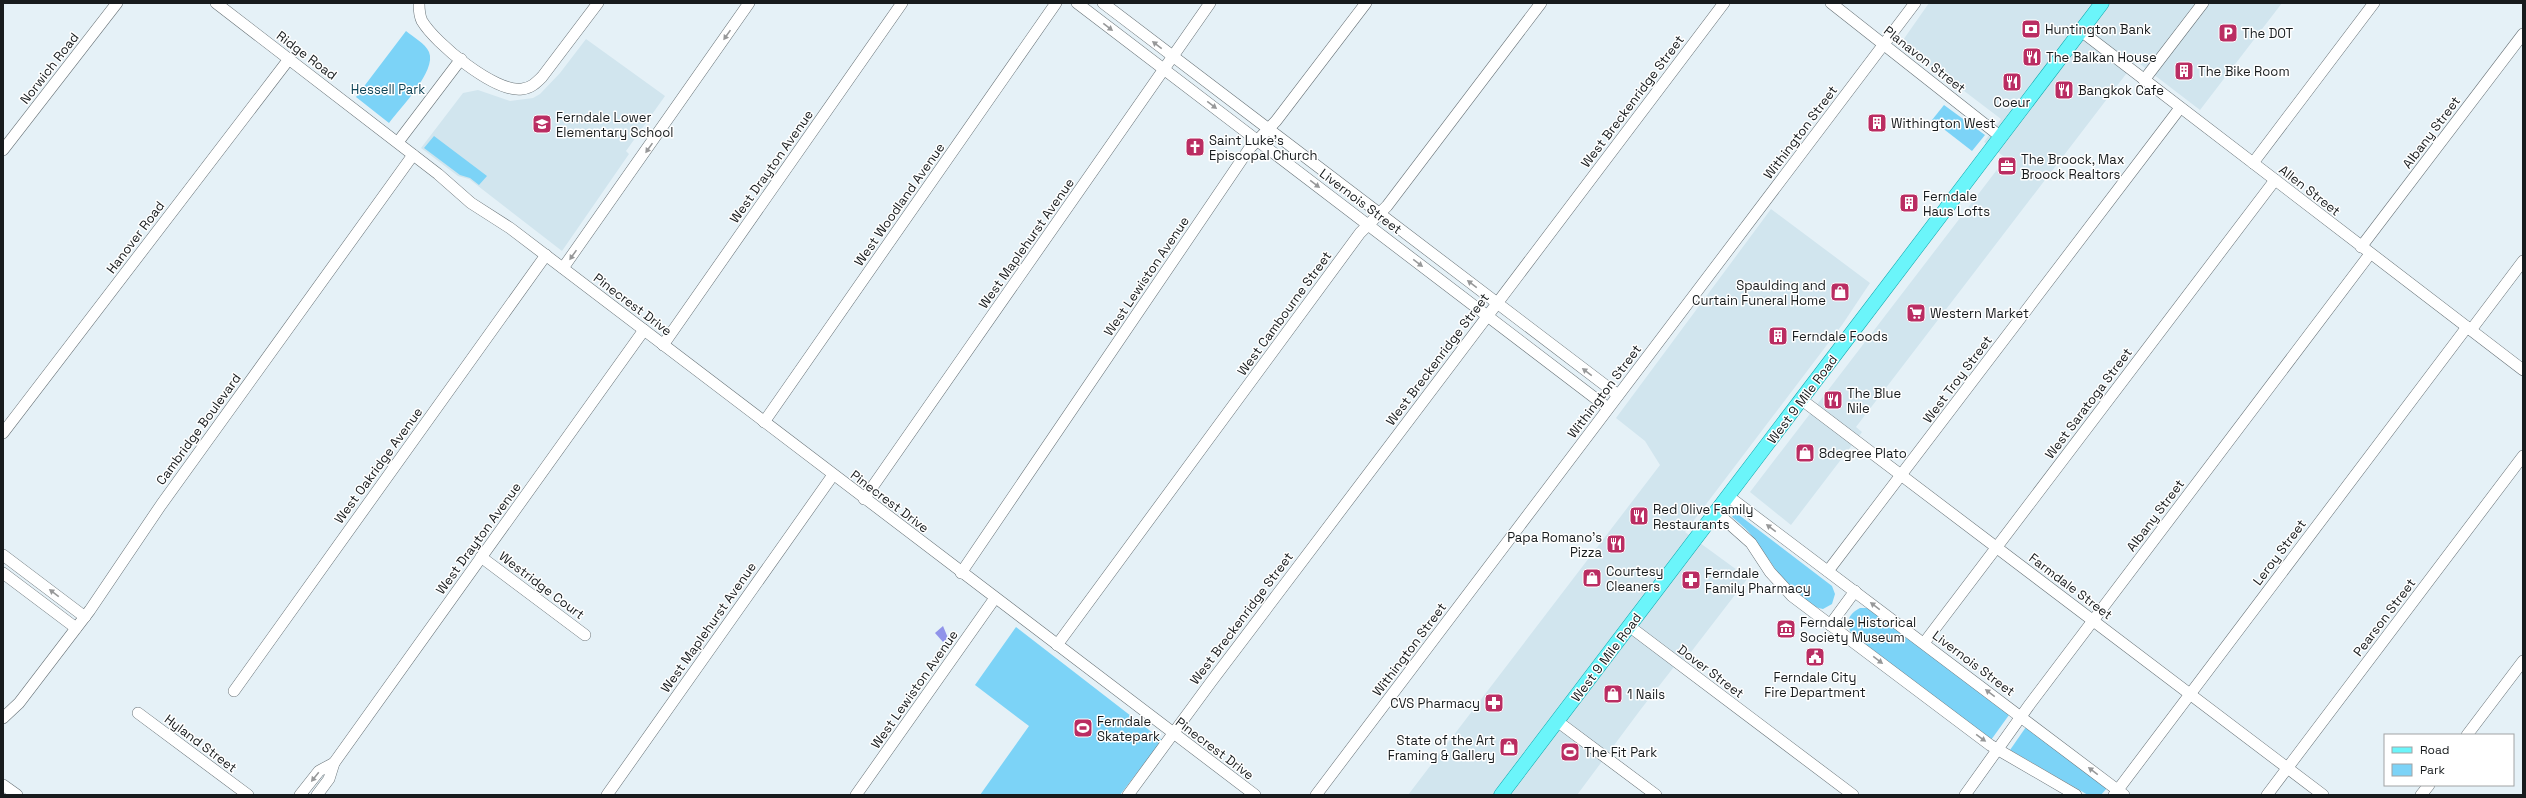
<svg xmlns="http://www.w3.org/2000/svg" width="2526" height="798" viewBox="0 0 2526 798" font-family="'Space Grotesk',sans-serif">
<rect width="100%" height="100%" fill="#e5f1f7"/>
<!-- built -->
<g fill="#d1e5ee">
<polygon points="1929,3 2282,3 2200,110 2136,61 1856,427 1862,432 1791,525 1750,492 2006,158 1984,142 2001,119 1901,43"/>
<polygon points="586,39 665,96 626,151 629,154 562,251 469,179 458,176 421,148 463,93 478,90 510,101 533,98 540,94 560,73"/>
<polygon points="1771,209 1870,283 1842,325 1685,532 1748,578 1681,665 1677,663 1641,709 1577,795 1408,795 1660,465 1645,441 1616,418"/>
</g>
<!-- green -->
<g fill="#7cd3f7">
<path d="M 406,31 C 413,37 425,43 429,52 C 437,71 400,108 389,123 L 356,97 Z"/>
<polygon points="1944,105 1985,135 1972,151 1932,120"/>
<polygon points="434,136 487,176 479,185 470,178 460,175 424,148"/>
<path d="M 1735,512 L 1832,586 L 1835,594 L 1832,604 L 1823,609 C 1791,603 1771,559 1752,536 C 1747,529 1739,523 1732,517 Z"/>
<path d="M 1860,608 L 1868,608 L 2009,715 L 1991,740 L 1853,635 C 1844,624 1848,614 1860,608 Z"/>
<polygon points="1016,627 1162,740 1120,795 980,795 1029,726 975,685"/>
<polygon points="2026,727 2107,788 2101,795 2088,795 2010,750"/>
</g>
<!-- water -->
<polygon fill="#9093ea" points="943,626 948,638 943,642 935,633"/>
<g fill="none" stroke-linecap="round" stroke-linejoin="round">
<!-- minor casing -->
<g stroke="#677176" stroke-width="12">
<g id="minor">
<polyline points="216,3 438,174 471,203 510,228 1255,795"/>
<path d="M 419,3 C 419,9 419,15 422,21 C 435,43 495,93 522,89 C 531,88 536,83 542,77 L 598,3"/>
<polyline points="1077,3 1608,408"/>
<polyline points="1103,3 1618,395"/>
<polyline points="1831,3 2001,137"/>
<polyline points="2081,31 2523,370"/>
<polyline points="2144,80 2203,3"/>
<polyline points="398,142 461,59"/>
<polyline points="3,150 117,3"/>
<polyline points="2253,163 2374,3"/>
<polyline points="2361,247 2523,34"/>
<polyline points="563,268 749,3"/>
<polyline points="2471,330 2523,261"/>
<polyline points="663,345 902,3"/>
<polyline points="1802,400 2323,795"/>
<polyline points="764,422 1056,3"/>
<polyline points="3,433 289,59"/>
<polyline points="1728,496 2124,795"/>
<polyline points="864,499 1210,3"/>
<polyline points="1716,512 1751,543 1770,572 1792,596 1990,745 2076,795"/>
<polyline points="3,555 85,617"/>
<polyline points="481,557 585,635"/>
<polyline points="1828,571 2180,108"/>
<polyline points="3,573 76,628"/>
<polyline points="961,573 1249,149 1276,121 1366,3"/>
<polyline points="1830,625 1855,591"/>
<polyline points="1629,626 1853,795"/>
<polyline points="1924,643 2275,180"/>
<polyline points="1057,645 1360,233 1387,206 1541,3"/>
<polyline points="234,691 546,255"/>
<polyline points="138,713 248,795"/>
<polyline points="3,718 19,703 90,610 161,505 413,155"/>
<polyline points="1557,721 1656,795"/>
<polyline points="2467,735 2523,661"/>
<polyline points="3,785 17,795"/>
<polyline points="300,795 319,771 334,763"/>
<polyline points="317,795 329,779 334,763 644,330"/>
<polyline points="607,795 833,475"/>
<polyline points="856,795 995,598"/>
<polyline points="1128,795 1211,682 1724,3"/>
<polyline points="1316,795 1915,3"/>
<polyline points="1965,795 2030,704 2370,254"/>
<polyline points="2114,795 2467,327"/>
<polyline points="2267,795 2523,456"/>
<polyline points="2421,795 2429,785"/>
</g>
</g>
<!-- major casing -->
<g stroke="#0ea5ab" stroke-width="15">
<polyline id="major" points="1501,795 2102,3"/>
</g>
<!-- minor -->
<use href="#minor" stroke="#fff" stroke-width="11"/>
<!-- major -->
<use href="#major" stroke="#6bf5fa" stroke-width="14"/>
</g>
<!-- one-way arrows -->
<defs><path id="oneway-solid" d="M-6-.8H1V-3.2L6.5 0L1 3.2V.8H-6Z"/></defs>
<g fill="#979899">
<use href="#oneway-solid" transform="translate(1108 27) rotate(38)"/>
<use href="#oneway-solid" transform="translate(727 35) rotate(125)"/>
<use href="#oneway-solid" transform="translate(1157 45) rotate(-142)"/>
<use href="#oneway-solid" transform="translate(1212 105) rotate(37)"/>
<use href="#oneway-solid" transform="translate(649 148) rotate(125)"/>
<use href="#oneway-solid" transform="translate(1315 184) rotate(37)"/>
<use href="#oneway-solid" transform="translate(573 255) rotate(125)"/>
<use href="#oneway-solid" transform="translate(1418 263) rotate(37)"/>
<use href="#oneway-solid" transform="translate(1472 284) rotate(-143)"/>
<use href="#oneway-solid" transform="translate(1587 372) rotate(-143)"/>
<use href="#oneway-solid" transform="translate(1771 528) rotate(-143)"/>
<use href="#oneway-solid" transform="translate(54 593) rotate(-143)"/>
<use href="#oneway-solid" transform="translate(1875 606) rotate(-143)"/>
<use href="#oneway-solid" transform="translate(1878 660) rotate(37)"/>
<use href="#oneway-solid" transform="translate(1990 693) rotate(-143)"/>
<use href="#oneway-solid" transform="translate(1981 738) rotate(36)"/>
<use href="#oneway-solid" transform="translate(2093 771) rotate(-143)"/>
<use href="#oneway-solid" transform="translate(315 777) rotate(129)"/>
</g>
<!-- icons -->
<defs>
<g id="bank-square" transform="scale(1)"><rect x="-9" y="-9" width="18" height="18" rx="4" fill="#ba2d62" stroke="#fff"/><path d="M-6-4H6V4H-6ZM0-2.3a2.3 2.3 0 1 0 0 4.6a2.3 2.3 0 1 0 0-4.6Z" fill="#fff"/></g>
<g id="parking-square" transform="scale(1)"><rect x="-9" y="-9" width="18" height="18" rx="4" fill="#ba2d62" stroke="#fff"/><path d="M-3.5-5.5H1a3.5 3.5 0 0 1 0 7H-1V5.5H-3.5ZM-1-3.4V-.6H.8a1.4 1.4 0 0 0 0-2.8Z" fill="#fff"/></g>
<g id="restaurant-square" transform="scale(1)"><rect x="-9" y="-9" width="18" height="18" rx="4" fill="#ba2d62" stroke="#fff"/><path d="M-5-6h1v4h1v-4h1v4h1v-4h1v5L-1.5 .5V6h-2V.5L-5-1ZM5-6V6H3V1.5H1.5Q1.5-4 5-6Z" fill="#fff"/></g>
<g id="building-square" transform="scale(1)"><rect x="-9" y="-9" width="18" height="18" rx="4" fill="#ba2d62" stroke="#fff"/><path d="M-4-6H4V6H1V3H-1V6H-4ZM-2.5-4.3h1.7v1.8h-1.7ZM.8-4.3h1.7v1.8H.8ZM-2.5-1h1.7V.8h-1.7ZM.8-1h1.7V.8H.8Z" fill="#fff"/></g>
<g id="school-square" transform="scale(1)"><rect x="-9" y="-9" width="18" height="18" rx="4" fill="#ba2d62" stroke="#fff"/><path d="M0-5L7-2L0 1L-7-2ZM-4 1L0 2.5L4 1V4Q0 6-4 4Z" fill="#fff"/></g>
<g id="church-square" transform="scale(1)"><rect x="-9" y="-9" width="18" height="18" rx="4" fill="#ba2d62" stroke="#fff"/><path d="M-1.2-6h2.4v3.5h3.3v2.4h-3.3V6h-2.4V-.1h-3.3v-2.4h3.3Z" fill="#fff"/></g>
<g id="office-square" transform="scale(1)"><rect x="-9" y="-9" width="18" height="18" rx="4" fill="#ba2d62" stroke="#fff"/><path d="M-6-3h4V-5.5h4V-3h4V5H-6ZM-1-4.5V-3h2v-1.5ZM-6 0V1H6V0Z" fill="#fff"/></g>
<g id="shop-square" transform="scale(1)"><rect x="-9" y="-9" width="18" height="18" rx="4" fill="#ba2d62" stroke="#fff"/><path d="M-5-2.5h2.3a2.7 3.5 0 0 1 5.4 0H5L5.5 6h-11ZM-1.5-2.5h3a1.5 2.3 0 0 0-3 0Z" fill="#fff"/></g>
<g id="supermarket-square" transform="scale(1)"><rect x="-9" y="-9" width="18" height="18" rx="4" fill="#ba2d62" stroke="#fff"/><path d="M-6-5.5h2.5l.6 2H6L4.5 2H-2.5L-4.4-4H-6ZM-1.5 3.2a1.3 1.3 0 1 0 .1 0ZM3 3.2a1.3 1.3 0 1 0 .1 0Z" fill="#fff"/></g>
<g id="pharmacy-square" transform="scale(1)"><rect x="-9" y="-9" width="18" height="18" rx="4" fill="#ba2d62" stroke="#fff"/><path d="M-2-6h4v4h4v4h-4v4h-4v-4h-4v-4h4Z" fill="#fff"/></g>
<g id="museum-square" transform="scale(1)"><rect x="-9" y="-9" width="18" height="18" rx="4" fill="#ba2d62" stroke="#fff"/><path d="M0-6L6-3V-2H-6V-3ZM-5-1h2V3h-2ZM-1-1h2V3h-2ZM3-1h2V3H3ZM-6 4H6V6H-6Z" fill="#fff"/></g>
<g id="civic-square" transform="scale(1)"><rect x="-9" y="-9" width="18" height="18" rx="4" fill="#ba2d62" stroke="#fff"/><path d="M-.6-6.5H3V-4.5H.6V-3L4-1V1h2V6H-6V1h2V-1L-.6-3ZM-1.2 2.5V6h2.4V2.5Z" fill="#fff"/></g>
<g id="stadium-square" transform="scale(1)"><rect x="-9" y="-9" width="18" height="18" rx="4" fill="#ba2d62" stroke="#fff"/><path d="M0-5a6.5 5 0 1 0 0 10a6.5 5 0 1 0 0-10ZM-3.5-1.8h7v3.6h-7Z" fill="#fff"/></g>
</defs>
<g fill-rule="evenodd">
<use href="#bank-square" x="2031" y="29"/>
<use href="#parking-square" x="2228" y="33"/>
<use href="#restaurant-square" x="2032" y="57"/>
<use href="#building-square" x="2184" y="71"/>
<use href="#restaurant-square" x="2012" y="82"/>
<use href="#restaurant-square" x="2064" y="90"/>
<use href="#building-square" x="1877" y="123"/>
<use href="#school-square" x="542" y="124"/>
<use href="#church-square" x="1195" y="147"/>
<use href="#office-square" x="2007" y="166"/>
<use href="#building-square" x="1909" y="203"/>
<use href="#shop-square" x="1840" y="292"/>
<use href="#supermarket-square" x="1916" y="313"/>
<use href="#building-square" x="1778" y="336"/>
<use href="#restaurant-square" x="1833" y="400"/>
<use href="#shop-square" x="1805" y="453"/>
<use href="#restaurant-square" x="1639" y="516"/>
<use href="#restaurant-square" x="1616" y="544"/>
<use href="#shop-square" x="1592" y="578"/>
<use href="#pharmacy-square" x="1691" y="580"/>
<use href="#museum-square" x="1786" y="629"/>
<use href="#civic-square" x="1815" y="657"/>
<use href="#shop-square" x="1613" y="694"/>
<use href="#pharmacy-square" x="1494" y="703"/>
<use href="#stadium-square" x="1083" y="728"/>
<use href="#shop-square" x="1509" y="747"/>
<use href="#stadium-square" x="1570" y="752"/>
</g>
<g text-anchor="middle" stroke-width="3" stroke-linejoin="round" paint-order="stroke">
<!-- poi labels -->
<g font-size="13" fill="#171b1d" stroke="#fff" text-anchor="start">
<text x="2045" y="34">Huntington Bank</text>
<text x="2242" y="38">The DOT</text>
<text x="2046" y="62">The Balkan House</text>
<text x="2198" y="76">The Bike Room</text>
<text x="2078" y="95">Bangkok Cafe</text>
<text x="2012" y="107" text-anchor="middle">Coeur</text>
<text x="556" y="122">Ferndale Lower<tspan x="556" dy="15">Elementary School</tspan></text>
<text x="1891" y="128">Withington West</text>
<text x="1209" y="145">Saint Luke's<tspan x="1209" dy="15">Episcopal Church</tspan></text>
<text x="2021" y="164">The Broock, Max<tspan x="2021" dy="15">Broock Realtors</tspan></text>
<text x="1923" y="201">Ferndale<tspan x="1923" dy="15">Haus Lofts</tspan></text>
<text x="1826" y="290" text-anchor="end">Spaulding and<tspan x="1826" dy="15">Curtain Funeral Home</tspan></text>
<text x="1930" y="318">Western Market</text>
<text x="1792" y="341">Ferndale Foods</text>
<text x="1847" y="398">The Blue<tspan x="1847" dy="15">Nile</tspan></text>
<text x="1819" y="458">8degree Plato</text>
<text x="1653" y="514">Red Olive Family<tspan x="1653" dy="15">Restaurants</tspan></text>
<text x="1602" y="542" text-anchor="end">Papa Romano's<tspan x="1602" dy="15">Pizza</tspan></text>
<text x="1606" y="576">Courtesy<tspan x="1606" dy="15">Cleaners</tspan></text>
<text x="1705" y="578">Ferndale<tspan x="1705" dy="15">Family Pharmacy</tspan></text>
<text x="1800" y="627">Ferndale Historical<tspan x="1800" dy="15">Society Museum</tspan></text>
<text x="1815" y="682" text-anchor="middle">Ferndale City<tspan x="1815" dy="15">Fire Department</tspan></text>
<text x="1627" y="699">1 Nails</text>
<text x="1480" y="708" text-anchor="end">CVS Pharmacy</text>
<text x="1097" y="726">Ferndale<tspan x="1097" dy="15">Skatepark</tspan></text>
<text x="1495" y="745" text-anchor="end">State of the Art<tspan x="1495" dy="15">Framing &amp; Gallery</tspan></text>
<text x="1584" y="757">The Fit Park</text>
</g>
<!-- street labels -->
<g font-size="13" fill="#171b1d" stroke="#fff">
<text transform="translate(307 55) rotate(37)" y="5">Ridge Road</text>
<text transform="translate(1925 59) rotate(38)" y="5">Planavon Street</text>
<text transform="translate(49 68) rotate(-52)" y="5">Norwich Road</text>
<text transform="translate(1632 101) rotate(-53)" y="5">West Breckenridge Street</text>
<text transform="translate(1800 132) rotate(-53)" y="5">Withington Street</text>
<text transform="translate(2431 132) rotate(-53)" y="5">Albany Street</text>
<text transform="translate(771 166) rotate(-55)" y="5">West Drayton Avenue</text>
<text transform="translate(2310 190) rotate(38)" y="5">Allen Street</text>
<text transform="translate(1361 201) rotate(37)" y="5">Livernois Street</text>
<text transform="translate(899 204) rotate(-55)" y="5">West Woodland Avenue</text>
<text transform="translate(135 237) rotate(-53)" y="5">Hanover Road</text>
<text transform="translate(1026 243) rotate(-55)" y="5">West Maplehurst Avenue</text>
<text transform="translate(1146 276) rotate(-56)" y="5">West Lewiston Avenue</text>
<text transform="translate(633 304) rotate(37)" y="5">Pinecrest Drive</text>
<text transform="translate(1284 313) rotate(-54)" y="5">West Cambourne Street</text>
<text transform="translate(1437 359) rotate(-53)" y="5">West Breckenridge Street</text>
<text transform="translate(1957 379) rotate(-53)" y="5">West Troy Street</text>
<text transform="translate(1604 391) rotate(-53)" y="5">Withington Street</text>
<text transform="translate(1802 399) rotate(-53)" y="5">West 9 Mile Road</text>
<text transform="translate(2088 403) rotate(-53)" y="5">West Saratoga Street</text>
<text transform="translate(198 429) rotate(-54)" y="5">Cambridge Boulevard</text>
<text transform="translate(378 465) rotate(-54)" y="5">West Oakridge Avenue</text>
<text transform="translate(890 501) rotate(37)" y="5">Pinecrest Drive</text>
<text transform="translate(2155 515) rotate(-53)" y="5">Albany Street</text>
<text transform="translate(478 538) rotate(-54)" y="5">West Drayton Avenue</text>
<text transform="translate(2279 552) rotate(-53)" y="5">Leroy Street</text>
<text transform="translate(542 585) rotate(37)" y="5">Westridge Court</text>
<text transform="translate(2071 586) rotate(37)" y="5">Farmdale Street</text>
<text transform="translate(2384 617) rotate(-53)" y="5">Pearson Street</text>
<text transform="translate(1241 618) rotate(-53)" y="5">West Breckenridge Street</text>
<text transform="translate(708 627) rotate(-55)" y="5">West Maplehurst Avenue</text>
<text transform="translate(1409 649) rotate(-53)" y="5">Withington Street</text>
<text transform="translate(1606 657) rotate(-53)" y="5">West 9 Mile Road</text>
<text transform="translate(1974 663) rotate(37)" y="5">Livernois Street</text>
<text transform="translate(1711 671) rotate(37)" y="5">Dover Street</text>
<text transform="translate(914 689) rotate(-55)" y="5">West Lewiston Avenue</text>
<text transform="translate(201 743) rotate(37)" y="5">Hyland Street</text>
<text transform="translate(1215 748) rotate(37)" y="5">Pinecrest Drive</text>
</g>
<!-- park labels -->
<g font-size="13" fill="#0e4457" stroke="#fff">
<text x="388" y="94">Hessell Park</text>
</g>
</g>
<!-- border -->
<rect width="2526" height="798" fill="none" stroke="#171b1d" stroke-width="8"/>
<!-- legend -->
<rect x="2384" y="734" width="130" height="52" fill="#ffffff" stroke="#a2a4a5"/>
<rect x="2392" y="747" width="20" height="6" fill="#6bf5fa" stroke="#a2a4a5"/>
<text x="2420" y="754" font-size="12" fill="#171b1d">Road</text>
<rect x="2392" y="764" width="20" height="12" fill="#7cd3f7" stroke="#a2a4a5"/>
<text x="2420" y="774" font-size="12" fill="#171b1d">Park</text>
</svg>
